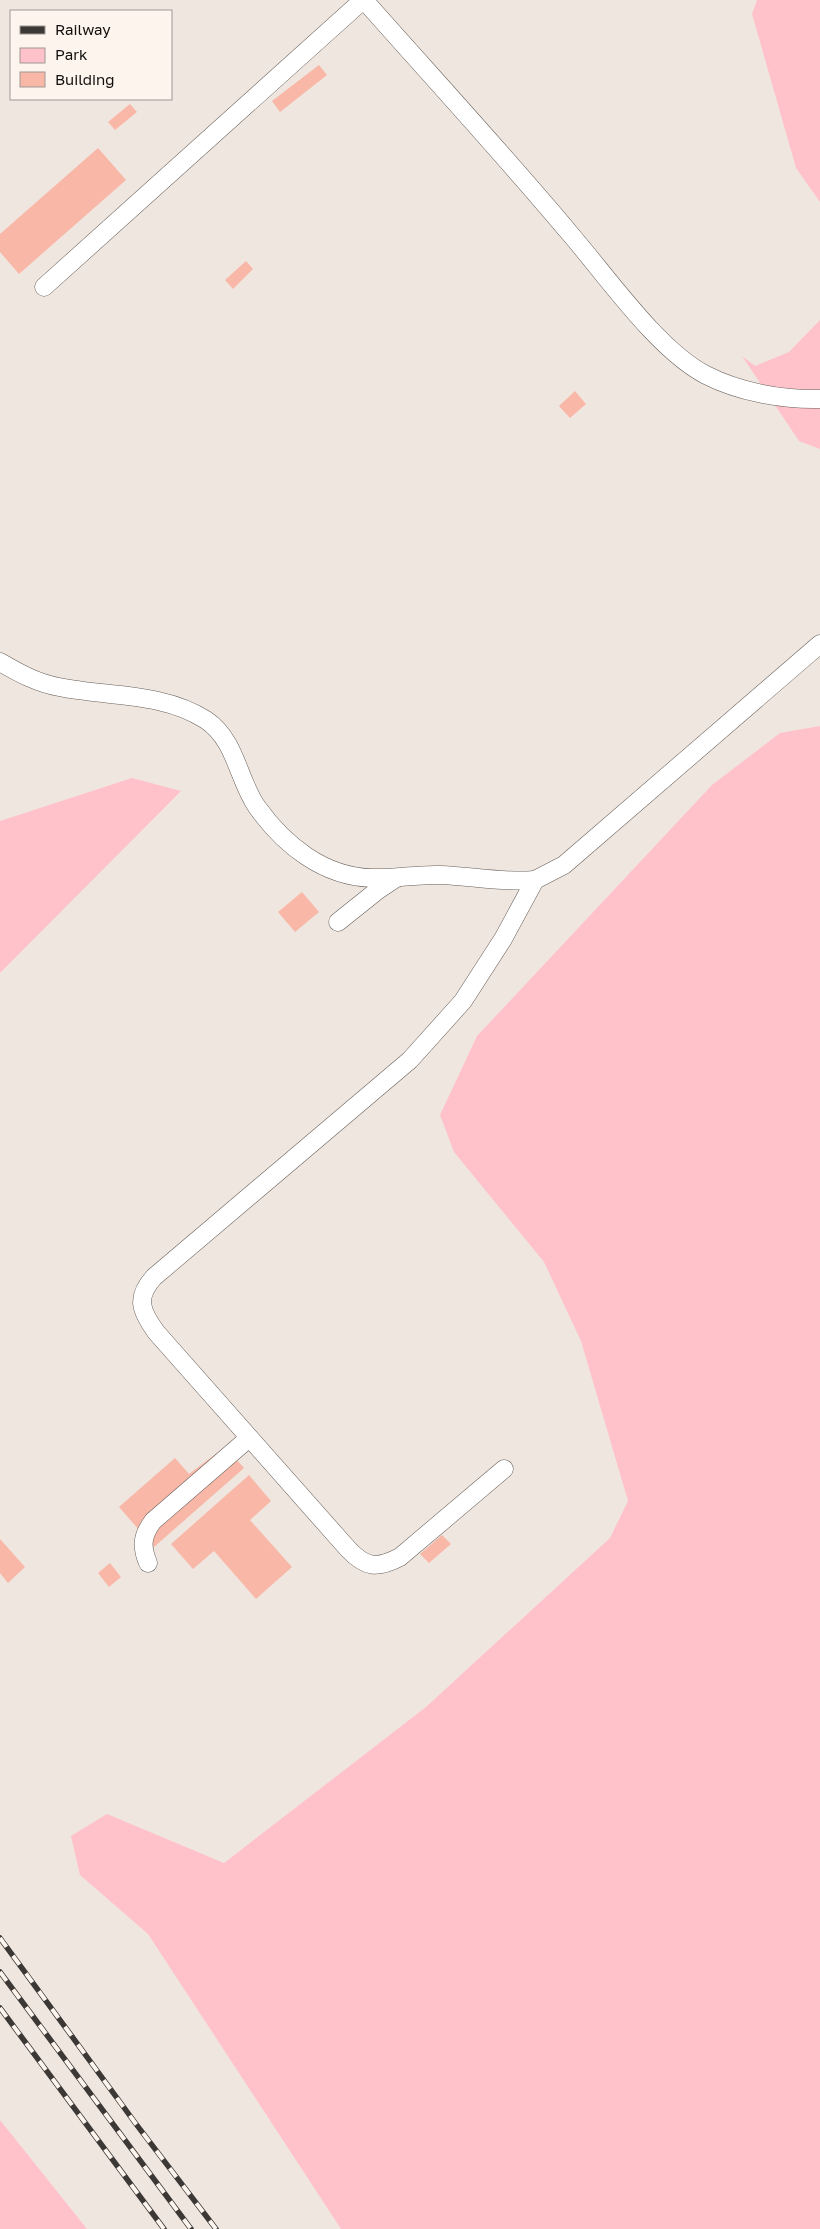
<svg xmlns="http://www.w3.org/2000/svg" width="820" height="2229" font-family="'Golos Text',sans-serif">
<rect width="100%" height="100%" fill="#f0e6e0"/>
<g fill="#ffc2ca">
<polygon points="757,0 820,0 820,202 796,168 752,14"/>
<polygon points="820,320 820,449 799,441 742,356 755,366 789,352"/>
<polygon points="820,726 820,2229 341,2229 148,1934 80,1875 71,1836 107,1814 224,1863 426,1707 610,1538 628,1501 581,1341 544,1262 454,1152 440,1115 477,1036 712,785 780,733"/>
<polygon points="132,778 181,791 0,973 0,821"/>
<polygon points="0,2120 87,2229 0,2229"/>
</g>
<g fill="#f9b7a7">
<polygon points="319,65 327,75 280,112 272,101"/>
<polygon points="130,104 137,112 115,130 108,122"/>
<polygon points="98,148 126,180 19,274 0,252 0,234"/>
<polygon points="246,261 253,269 233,289 225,280"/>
<polygon points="575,391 586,404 570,418 559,406"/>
<polygon points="302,892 319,912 295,932 278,912"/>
<polygon points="225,1447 244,1468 154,1547 119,1507 175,1458 189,1474"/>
<polygon points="249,1475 271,1501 250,1520 292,1567 256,1599 214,1551 193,1569 171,1544"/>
<polygon points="442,1535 451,1544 429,1563 420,1554"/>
<polygon points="0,1539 25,1567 8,1583 0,1573"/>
<polygon points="110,1563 121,1577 109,1587 98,1573"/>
</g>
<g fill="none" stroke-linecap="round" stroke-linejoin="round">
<g stroke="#675f59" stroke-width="19">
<g id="service">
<path d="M364,0C434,79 505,156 572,236C608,278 658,350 706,375C739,392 783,400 820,399"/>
<polyline points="44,287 363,0"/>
<path d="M0,662C19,673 37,683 59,687C107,697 163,692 206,720C236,740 238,780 257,807C284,845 324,877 372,878C395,879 417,874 440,875C472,876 502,883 535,880"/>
<polyline points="338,922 378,890 396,878"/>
<path d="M504,1469L400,1557C377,1569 366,1568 348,1549L156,1332C141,1311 135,1298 154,1277L410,1060L463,1001L503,939L535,880L564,865L820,644"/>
<path d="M148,1563C141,1546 142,1536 153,1521L249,1438"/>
</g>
</g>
<use href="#service" stroke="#fff" stroke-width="18"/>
<g stroke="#3c3835" stroke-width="5.5">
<g id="rail">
<polyline points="0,1938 136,2124 216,2229"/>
<polyline points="0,1972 191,2229"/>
<polyline points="0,2008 164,2229"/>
</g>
</g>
<use href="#rail" stroke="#fdf4ed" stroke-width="4" stroke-dasharray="11" stroke-linecap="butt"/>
</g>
<rect x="10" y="10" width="162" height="90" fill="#fdf4ed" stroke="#9f9893"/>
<rect x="20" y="26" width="25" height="8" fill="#3c3835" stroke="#9f9893"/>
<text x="55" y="35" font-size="15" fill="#120f0d">Railway</text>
<rect x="20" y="48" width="25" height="15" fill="#ffc2ca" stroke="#9f9893"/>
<text x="55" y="60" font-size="15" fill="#120f0d">Park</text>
<rect x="20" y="72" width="25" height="15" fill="#f9b7a7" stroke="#9f9893"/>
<text x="55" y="85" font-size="15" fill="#120f0d">Building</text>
</svg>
